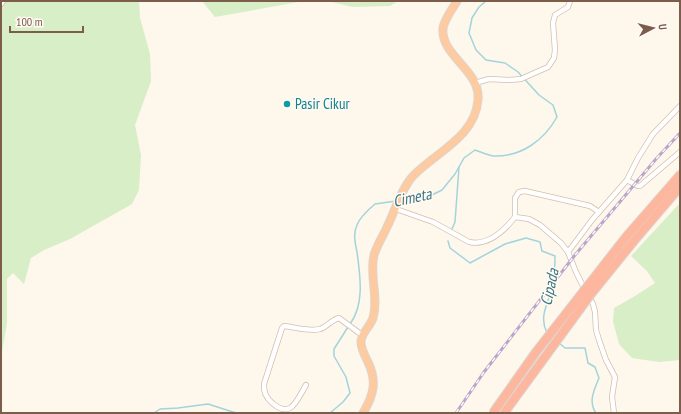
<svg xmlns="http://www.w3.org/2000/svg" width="681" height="414" font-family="'PT Sans Narrow',sans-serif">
<rect width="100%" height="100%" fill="#fef7eb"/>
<g fill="#d7eec7">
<polygon points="1,1 139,1 140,18 150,54 151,81 135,125 141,155 139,190 132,204 70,239 44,250 31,258 24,284 13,273 7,279 7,323 1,358"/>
<polygon points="202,1 304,1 215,17"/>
<polygon points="327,1 398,1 390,6 353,7"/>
<polygon points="680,203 680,360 659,362 632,358 619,344 613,321 614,308 635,296 655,283 647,271 631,256"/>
</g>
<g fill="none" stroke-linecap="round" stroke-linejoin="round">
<g stroke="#a2d4dd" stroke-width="1.5">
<path d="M402,200L428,197L442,190L455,174L464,158L475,150C481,152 488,155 493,156C522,157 544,140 557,117L553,105L539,95L518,72L505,63L486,60L476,50L469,33L472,18L479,7L486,1"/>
<polyline points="452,229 455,222 459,167"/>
<path d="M448,241L450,248L470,263L505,244L526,238L540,242L542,251L555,256C555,268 554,279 551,291C547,306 539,317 547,333"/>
<path d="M350,324C365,304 360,275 357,252C355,243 353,233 357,225C360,217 369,209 375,204L396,201"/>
<path d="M559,343L565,348H585L588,363L595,367L599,378C594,390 588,402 596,413"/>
<polyline points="154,413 160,409 178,408 208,404 236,413"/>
<polyline points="330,413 343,402 350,393 346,377 334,356 334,349 348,327"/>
</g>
<g stroke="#d3beae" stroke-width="6">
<g id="minor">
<polyline points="1,4 3,1"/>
<polyline points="475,83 489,79 509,80 521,79 548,67 554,58 555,50 553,23 555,15 568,7 570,1"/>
<polyline points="627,180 638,186 640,186 680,152"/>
<path d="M396,209L433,222L469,242C488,246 504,231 515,217L529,219L540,225L561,243L568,252L576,272L585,290"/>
<polyline points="515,217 515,198 519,192 525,191 590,206 599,212"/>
<polyline points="568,252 592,220 627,180 638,158 653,134 680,106"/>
<polyline points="589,297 593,304 595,312 596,330 599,340 606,360 615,377 612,397 614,413"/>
<path d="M306,385C302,391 297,404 290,408C281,413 268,401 265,393C264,390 264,387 264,384L282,328L284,326C294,327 311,332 320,329C327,327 331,320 339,318L362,335"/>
</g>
</g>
<g stroke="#ddd5d0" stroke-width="9">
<path id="trunk" d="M363,413C374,395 377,381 368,362C365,356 361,349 361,342C361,333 370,327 373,318C379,297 369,276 374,255C377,245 383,236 387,227C395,211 401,189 413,176C436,152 475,137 478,100C481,70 440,56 443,28C445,18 452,10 457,1"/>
</g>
<g stroke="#ddd5d0" stroke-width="10">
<g id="motorway">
<polyline points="626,237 680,175"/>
<polyline points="633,242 680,187"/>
</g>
</g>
<use href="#minor" stroke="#fff" stroke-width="4.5"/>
<use href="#trunk" stroke="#fecaa0" stroke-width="7"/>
<use href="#motorway" stroke="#fcb79e" stroke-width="8"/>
<g stroke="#baa6cb" stroke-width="3">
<polyline id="rail" points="456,413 484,372 575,255 656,159 680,133"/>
</g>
<use href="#rail" stroke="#fffaf3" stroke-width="1.5" stroke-dasharray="4.5" stroke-linecap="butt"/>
<g stroke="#ddd5d0" stroke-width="10" stroke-linecap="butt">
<g id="motorway-bridge">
<polyline points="493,413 536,352 626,237"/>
<polyline points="504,413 591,294 633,242"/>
</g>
</g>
<use href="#motorway-bridge" stroke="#fcb79e" stroke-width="8"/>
</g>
<circle fill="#0f9aa8" stroke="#fffaf3" stroke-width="1.5" cx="287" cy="104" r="4"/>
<g text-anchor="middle" stroke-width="3" stroke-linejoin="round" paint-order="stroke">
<g font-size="15" fill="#0d838f" stroke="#fffaf3" text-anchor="start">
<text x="295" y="109">Pasir Cikur</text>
</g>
<g font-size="16" font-style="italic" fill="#3c7682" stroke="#fffaf3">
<text transform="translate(412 197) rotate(-12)" y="6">Cimeta</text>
<text transform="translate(549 287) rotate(-78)" y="6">Cipada</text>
</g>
</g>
<rect width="681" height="414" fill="none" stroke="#7c5c4a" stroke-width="4"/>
<g transform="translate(653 28) rotate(83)" stroke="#fffaf3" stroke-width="3" paint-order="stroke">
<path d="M0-3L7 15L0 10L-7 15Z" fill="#7c5c4a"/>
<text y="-6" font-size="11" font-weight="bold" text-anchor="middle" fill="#7c5c4a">U</text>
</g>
<path d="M10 26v6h73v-6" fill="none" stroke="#7c5c4a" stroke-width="2"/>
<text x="16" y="26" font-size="12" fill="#7c5c4a" stroke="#fffaf3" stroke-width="3" paint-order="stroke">100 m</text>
</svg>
